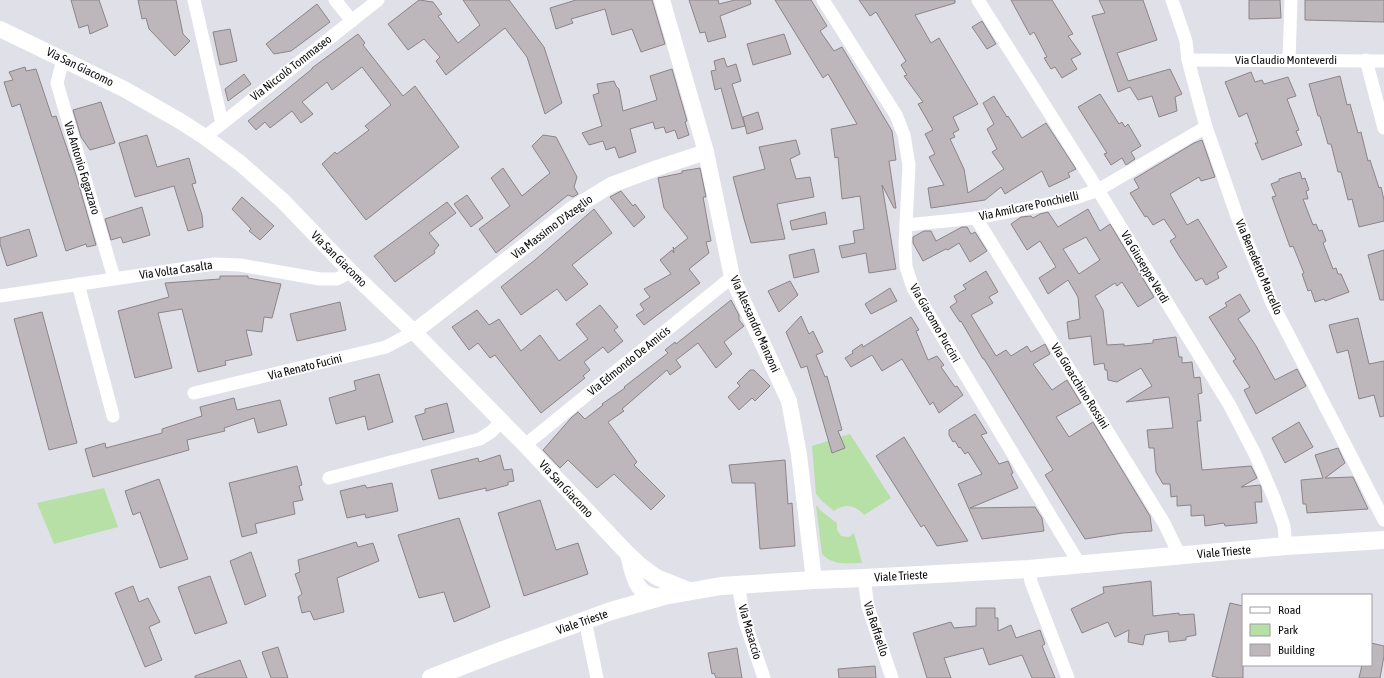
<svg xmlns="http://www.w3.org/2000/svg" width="1384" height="678" font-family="'Asap Condensed',sans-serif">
<rect width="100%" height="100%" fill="#e0e1e8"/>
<g fill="#b6e0a5">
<path d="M850,434L891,498L864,515C856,505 844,503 834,511L822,501L816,494L812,446Z"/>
<polygon points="104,488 118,527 54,544 37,503"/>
<path d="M816,505L821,511L837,523V530L841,536L849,537L854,533L862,563C848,563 833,566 822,554Z"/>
</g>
<g fill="#bdb7bb" stroke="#8b8488" fill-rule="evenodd">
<polygon points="71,0 99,0 108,26 90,34 88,25 79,28"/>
<polygon points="138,0 176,0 183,34 190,41 175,56 149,29 146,18 142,19"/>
<polygon points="419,0 433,2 442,14 438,16 458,43 480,25 463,0 509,0 544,47 562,103 545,114 527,57 505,28 446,75 436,61 440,57 424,39 408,50 388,24"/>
<polygon points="576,0 652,0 665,44 641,52 632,29 612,35 605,9 571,19 573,23 556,29 550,8"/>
<polygon points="689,0 718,0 719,4 735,0 750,0 751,4 720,16 726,37 708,42 705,32 700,33"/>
<polygon points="775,0 811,0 827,26 820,31 834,51 842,47 892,131 896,160 889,161 896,208 894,208 882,185 896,269 869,273 866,253 842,258 839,246 855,243 853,231 864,229 860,196 842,199 838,157 835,158 831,129 857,124 828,74 823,78"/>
<polygon points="859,0 955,0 955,3 915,15 931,43 939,38 978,104 953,117 959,130 953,133 955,137 950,139 964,169 968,193 1004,169 992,152 997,149 987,129 994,124 983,103 994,96 1007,117 1008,116 1022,138 1046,123 1076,169 1068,173 1070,177 1049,187 1042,171 1005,194 1001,187 985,200 931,208 928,188 944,185 929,157 935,154 925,134 933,130 918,104 923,102 904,76 907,75 901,65 906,61 876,12 870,16"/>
<polygon points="1011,0 1052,0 1073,34 1068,36 1081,54 1071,59 1077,69 1062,78 1055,67 1051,69 1044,58 1047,57 1034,32 1030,35"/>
<polygon points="1099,0 1143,0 1157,40 1117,53 1128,81 1170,69 1182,94 1175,97 1177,111 1159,117 1152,96 1138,100 1130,87 1118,92 1092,16 1105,13"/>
<polygon points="1249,0 1280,0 1281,18 1249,19"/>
<polygon points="1305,0 1384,0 1384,22 1305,20"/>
<polygon points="317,4 330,22 291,51 274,54 266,44"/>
<polygon points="982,21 996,44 987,49 972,27"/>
<polygon points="230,29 237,61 220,65 213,32"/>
<polygon points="358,34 365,43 363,45 403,96 415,86 459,147 366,220 322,164 335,152 337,154 369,130 365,126 391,105 362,67 332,90 327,82 302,102 313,114 301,123 292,111 270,128 265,122 256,130 248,121 312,69 312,68"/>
<polygon points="784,34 791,54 753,65 747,44"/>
<polygon points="724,58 727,67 736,64 741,81 732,84 745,126 732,129 721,88 715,90 711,71 716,70 714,61"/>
<polygon points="25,67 26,71 36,69 52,117 56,116 76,175 96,245 87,247 86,244 66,251 20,104 12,107 4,82 13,80 9,72"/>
<polygon points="672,69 687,121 685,122 689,135 678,139 675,130 666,133 664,127 655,129 653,122 630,129 636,152 619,158 615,147 606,150 603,141 589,145 582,133 602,126 593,95 599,93 597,84 614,81 616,86 619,89 623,111 657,100 650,76"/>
<polygon points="1251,72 1255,82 1262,80 1264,84 1288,77 1296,96 1287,99 1299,130 1296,131 1302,145 1262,160 1255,143 1258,143 1247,113 1239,117 1225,82"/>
<polygon points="244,74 251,84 228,101 225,89"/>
<polygon points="1340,76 1347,105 1350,104 1358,133 1361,132 1368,161 1370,160 1379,188 1381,187 1384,200 1384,221 1359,227 1352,199 1348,200 1341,172 1338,172 1331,144 1328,144 1320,116 1318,116 1309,84"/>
<polygon points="1100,94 1119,124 1122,122 1125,127 1128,124 1141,146 1131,152 1135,159 1126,165 1122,158 1111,165 1104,154 1107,153 1078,107"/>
<polygon points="101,102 115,143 90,150 81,137 73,110"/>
<polygon points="758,112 763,129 747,134 743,117"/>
<polygon points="147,135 157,167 189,158 196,183 192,184 202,215 203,227 188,231 174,186 135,197 119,143"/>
<polygon points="543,135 556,137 577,177 574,187 578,194 573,197 568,195 496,253 479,229 510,206 491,178 503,168 522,196 550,173 532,146"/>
<polygon points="796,140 800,154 790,159 796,179 810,177 814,197 777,204 785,239 751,243 744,219 733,177 765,169 759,147"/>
<polygon points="1202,140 1215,177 1201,181 1199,177 1170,194 1187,225 1198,219 1227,267 1217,273 1219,278 1206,285 1202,278 1196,281 1179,256 1170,241 1176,237 1164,219 1153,225 1147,216 1145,217 1130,193 1139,188 1134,179 1194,143"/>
<polygon points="700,168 706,197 703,197 711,241 706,242 709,253 689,269 700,283 644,325 636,315 644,310 640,304 650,297 644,289 671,274 660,260 672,250 674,253 673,247 674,249 688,238 664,208 658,178 682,173 682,171"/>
<polygon points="1300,172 1302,179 1305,178 1309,190 1306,191 1308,199 1303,199 1313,225 1316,224 1319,231 1322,230 1326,241 1323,243 1333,269 1336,268 1338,274 1341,274 1349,292 1325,301 1324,299 1315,302 1311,290 1308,291 1302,274 1304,273 1293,246 1290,247 1272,197 1276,196 1271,184 1279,181 1279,179"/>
<polygon points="621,191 633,206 635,204 645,217 634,227 610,197"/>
<polygon points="467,195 483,218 471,227 454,204"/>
<polygon points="242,197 274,226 260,240 249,231 251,229 232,209"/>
<polygon points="447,202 456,213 429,233 439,245 434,251 435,253 395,282 374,256"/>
<polygon points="142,207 150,235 123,243 121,237 111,240 105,219"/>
<polygon points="594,209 612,233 572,265 588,284 566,301 557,289 521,315 501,287 535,260"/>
<path d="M1088,209L1100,231L1110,224L1154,297L1138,307L1122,282L1117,286L1115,283L1095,296L1103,310L1107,345L1124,344V346L1153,343V340L1176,337L1179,357H1182V363L1192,362L1194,378L1200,377L1202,393L1198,394L1201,421H1197L1202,470L1251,466L1257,478L1241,487L1260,485L1261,487L1262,502H1255L1257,523L1225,526L1224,523L1205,526L1204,515L1191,516V505L1177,506V496L1171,497L1170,484H1163L1156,472L1154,448H1149L1147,430L1173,428L1169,397L1126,402L1152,386L1141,368L1117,382L1108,380L1107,370H1105L1104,363L1094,365L1091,336L1069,339L1067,322L1080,319L1078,297L1068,280L1048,294L1039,278L1056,267L1040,241L1027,250L1011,224L1021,217L1031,216L1033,218L1040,214L1048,212L1058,227ZM1086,237L1100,260L1079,274L1063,249Z"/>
<polygon points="825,212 827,224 792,230 790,221"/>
<polygon points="962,227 967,227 971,234 975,232 987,251 970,262 959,243 948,250 946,249 923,261 913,243 913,237 924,231 931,231 936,241"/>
<polygon points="29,229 37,256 7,266 0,244 0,238"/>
<polygon points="814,249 819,272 794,278 789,255"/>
<polygon points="1384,250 1384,300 1380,300 1368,255"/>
<polygon points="986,271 998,292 989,297 993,303 971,315 996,356 1006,350 1011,356 1027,346 1031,352 1045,344 1050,354 1033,364 1052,390 1067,380 1081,403 1056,417 1069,437 1093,422 1150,516 1152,531 1123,533 1085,539 1045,475 1053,470 984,359 983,359 961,321 960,322 950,307 957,302 954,296 966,289 963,285"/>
<polygon points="220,276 248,276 248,278 281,284 272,318 264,317 262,332 246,330 252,355 225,361 226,365 198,372 182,309 158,313 172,368 135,378 118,311 169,297 165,283 220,279"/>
<polygon points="790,281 798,295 779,312 768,291"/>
<polygon points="890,288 897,301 871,314 865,304"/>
<polygon points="1240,294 1250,311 1238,319 1256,346 1275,380 1297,369 1306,386 1256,414 1244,390 1250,387 1233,361 1236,359 1209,317 1227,306 1225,303"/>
<polygon points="731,300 739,315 739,320 744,326 724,342 732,354 716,368 698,343 676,360 681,367 670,375 667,370 622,409 624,411 608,422 637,462 634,465 665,496 651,510 614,474 597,488 568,460 560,468 543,450 572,417 578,412 585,419 603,405 602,404 625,388 624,387 668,353 665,350 675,342 676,344"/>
<polygon points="340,302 346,330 297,341 290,314"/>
<polygon points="600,305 618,327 614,330 623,341 608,353 603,347 584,362 590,370 583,376 585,378 541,413 495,355 490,358 478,343 469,350 452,327 477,310 489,325 499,319 521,351 540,335 559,361 588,339 576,324"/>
<polygon points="42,312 77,443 49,450 14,319"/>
<polygon points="801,316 809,334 813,331 823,352 816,355 825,377 827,376 842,430 838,431 845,448 832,453 807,366 801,368 786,332"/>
<polygon points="911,317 919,330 916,331 928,360 937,356 944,365 941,367 955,387 957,386 963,395 939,413 933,402 930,405 902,359 882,371 872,355 851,367 845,358 853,353 852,351 862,344 863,347"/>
<polygon points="1358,318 1369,364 1384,361 1384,416 1380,417 1374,395 1359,399 1348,350 1337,353 1329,325"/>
<polygon points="750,370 754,370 770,386 755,401 752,398 739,410 728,397 740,386 737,383"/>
<polygon points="379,374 393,422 368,430 365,416 336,424 329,398 356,390 354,381"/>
<polygon points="234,398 237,410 280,400 287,425 258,433 254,418 224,428 225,431 187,440 189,450 93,477 85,449 105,443 106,448 162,433 162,429 202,416 200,407"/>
<polygon points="447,403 454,432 423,440 415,416 425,413 425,409"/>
<polygon points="975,414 987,433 981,435 999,464 1008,461 1013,473 1011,474 1018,488 970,508 1035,507 1042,518 1044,531 982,539 958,484 982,474 968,452 965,454 960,447 959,448 955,441 953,442 949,435 949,430"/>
<polygon points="1299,422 1313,447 1285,463 1272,438"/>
<polygon points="904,437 968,541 937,546 924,525 921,527 876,456"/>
<polygon points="1338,448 1345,463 1325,478 1353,477 1368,509 1307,513 1306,504 1303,504 1301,480 1323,478 1315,455"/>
<polygon points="500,455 504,470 512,469 514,481 508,482 508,485 486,491 486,488 439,499 431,470 478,458 479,462"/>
<polygon points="785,460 788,504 792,503 795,546 760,549 755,483 732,483 729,465"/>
<polygon points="297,466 302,485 299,486 303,500 293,502 295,514 255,524 257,533 242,537 229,483"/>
<polygon points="159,479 188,559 160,568 140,512 133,515 125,491"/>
<polygon points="392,483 398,511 366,518 365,514 347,518 340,491 365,485 367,488"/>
<polygon points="540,500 556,550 578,543 588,574 524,596 498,513"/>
<polygon points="459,518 490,607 454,622 444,592 419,598 398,535"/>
<polygon points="356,542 358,547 373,543 379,561 337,578 344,612 314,620 310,611 302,613 298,597 302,594 295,574 300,572 298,560"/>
<polygon points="251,552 266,596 245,605 230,561"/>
<polygon points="210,576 227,623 195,634 178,587"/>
<polygon points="1151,581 1153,616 1179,613 1179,615 1194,614 1196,635 1186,637 1186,640 1169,642 1168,631 1145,635 1143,645 1128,642 1129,630 1115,637 1108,622 1082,633 1071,609 1104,593 1103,587"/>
<polygon points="133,586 139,602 148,598 160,622 149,627 162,660 145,667 115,593"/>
<polygon points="1230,603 1243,606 1243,678 1219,678 1212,676"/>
<polygon points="976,608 995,608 995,618 998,618 998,631 1011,625 1016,638 1040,630 1045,644 1042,646 1055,678 1032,678 1022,655 989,665 983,648 944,658 951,678 927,678 913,633 951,622 954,628 976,626"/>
<polygon points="1371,643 1384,646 1384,656 1380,678 1359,678 1362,665 1371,665"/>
<polygon points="278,647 288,678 271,678 262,652"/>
<polygon points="737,648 742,678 716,678 714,673 712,674 708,653"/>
<polygon points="240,660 247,678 195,678 195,676"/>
<polygon points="875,666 876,678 839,678 838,669"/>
</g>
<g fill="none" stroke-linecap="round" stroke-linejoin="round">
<g stroke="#fff" stroke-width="13">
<polyline points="194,0 222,123"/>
<polyline points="335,0 352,21"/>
<polyline points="823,0 896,115 904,135 909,165 905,245 906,267 913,288 1080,565"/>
<polyline points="978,0 1098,190 1229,404 1255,454 1274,498 1284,526 1286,546"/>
<polyline points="1172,0 1186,41 1188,60 1206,127 1238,219 1272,303 1384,520"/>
<polyline points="63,59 57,83 114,278"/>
<polyline points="1188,60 1384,61"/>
<polyline points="1366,60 1384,128"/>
<polyline points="1289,61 1291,0"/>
<polyline points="205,137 378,0"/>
<polyline points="976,218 1164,523 1180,556"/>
<polyline points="906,225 976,218 1059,202 1075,198 1098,190 1206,127"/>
<polyline points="78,284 113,416"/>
<polyline points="0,296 214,264 240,265 320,279 337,279 351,272"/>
<polyline points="194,393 386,347 414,332"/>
<polyline points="525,445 732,277"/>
<polyline points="329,478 480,439 491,432 501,422"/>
<polyline points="1029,569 1031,582 1068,678"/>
<polyline points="864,578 868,607 892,678"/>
<polyline points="738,585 745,622 764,678"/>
<polyline points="585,620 597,678"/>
</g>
<g stroke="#fff" stroke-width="16">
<polyline points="662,0 706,152 732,277 789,401 799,455 814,580"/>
<polyline points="0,29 124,89 180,121 205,137 240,163 283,201 351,272 414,332 525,445 628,554 640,565 656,577 691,591"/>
<polyline points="414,332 572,209 611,185 657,168 706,152"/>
<path d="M628,554C633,575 636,600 664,596"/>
</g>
<polyline stroke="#fff" stroke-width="18" points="431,678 498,652 611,611 664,596 721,586 814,580 864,578 1029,569 1286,546 1384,540"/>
</g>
<g text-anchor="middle" stroke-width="3" stroke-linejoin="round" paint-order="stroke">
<g font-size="12" fill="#0c0c0f" stroke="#fff">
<text x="1286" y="64">Via Claudio Monteverdi</text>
<text transform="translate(80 67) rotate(26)" y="4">Via San Giacomo</text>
<text transform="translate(291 68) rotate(-38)" y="4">Via Niccolò Tommaseo</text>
<text transform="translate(82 168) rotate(73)" y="4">Via Antonio Fogazzaro</text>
<text transform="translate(1029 206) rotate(-12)" y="4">Via Amilcare Ponchielli</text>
<text transform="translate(552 227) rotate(-37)" y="4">Via Massimo D'Azeglio</text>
<text transform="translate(339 259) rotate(45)" y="4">Via San Giacomo</text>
<text transform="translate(1145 267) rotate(59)" y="4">Via Giuseppe Verdi</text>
<text transform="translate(1259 267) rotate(67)" y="4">Via Benedetto Marcello</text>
<text transform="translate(176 270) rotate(-8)" y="4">Via Volta Casalta</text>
<text transform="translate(935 323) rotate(60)" y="4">Via Giacomo Puccini</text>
<text transform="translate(755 324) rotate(66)" y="4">Via Alessandro Manzoni</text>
<text transform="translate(629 361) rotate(-39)" y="4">Via Edmondo De Amicis</text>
<text transform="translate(305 367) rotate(-14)" y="4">Via Renato Fucini</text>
<text transform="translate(1080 386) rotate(58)" y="4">Via Gioacchino Rossini</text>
<text transform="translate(566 489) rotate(47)" y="4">Via San Giacomo</text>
<text transform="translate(1224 552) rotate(-5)" y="4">Viale Trieste</text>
<text transform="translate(901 576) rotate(-3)" y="4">Viale Trieste</text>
<text transform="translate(582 622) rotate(-19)" y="4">Viale Trieste</text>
<text transform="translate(876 629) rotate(72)" y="4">Via Raffaello</text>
<text transform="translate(750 632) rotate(74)" y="4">Via Masaccio</text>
</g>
</g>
<rect x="1242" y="594" width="130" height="72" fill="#ffffff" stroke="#9e9e9f"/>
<rect x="1250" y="607" width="20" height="6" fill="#ffffff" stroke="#9e9e9f"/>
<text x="1278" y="614" font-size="12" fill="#0c0c0f">Road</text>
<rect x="1250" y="624" width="20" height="12" fill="#b6e0a5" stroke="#9e9e9f"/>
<text x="1278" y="634" font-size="12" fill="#0c0c0f">Park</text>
<rect x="1250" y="644" width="20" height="12" fill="#bdb7bb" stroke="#9e9e9f"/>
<text x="1278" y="654" font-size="12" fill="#0c0c0f">Building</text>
</svg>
